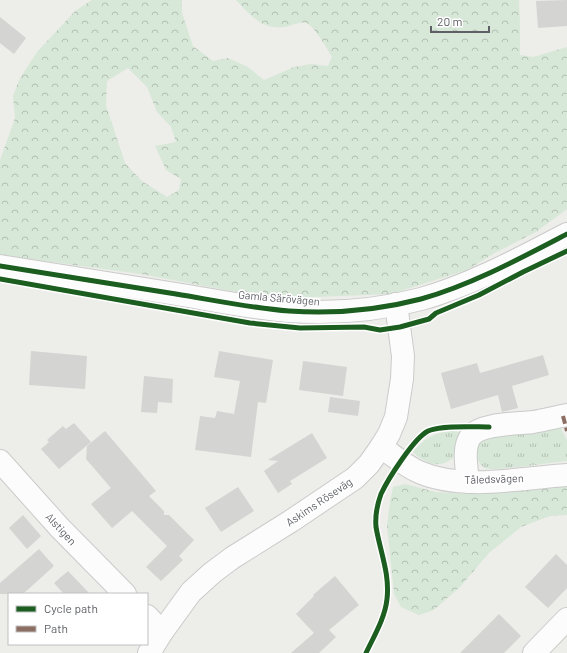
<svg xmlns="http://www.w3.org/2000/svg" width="567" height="653" font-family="Barlow,sans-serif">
<defs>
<pattern id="grass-tufts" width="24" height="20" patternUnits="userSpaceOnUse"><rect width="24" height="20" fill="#d8e8d8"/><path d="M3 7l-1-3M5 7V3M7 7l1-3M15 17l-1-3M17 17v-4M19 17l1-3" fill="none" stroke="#b2bfb3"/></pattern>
<pattern id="forest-crowns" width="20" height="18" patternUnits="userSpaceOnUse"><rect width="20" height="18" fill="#d8e8d8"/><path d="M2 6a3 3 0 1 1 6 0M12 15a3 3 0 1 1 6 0" fill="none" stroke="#b2bfb3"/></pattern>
</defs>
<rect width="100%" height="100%" fill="#edede9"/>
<g fill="url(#grass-tufts)">
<path d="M560,427L567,440V461C553,462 494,472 485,468C478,464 476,457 475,449L481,438Z"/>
<path d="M452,431L459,432L461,435C459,441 459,451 455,456C455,457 450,460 450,460C437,469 423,462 413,452C423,439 435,432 452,431Z"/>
</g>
<g fill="url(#forest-crowns)" fill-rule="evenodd">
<path d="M92,0H182V13L193,46L213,61L228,58L248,67L264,80L294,67L311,64L328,66L332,57C327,49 314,25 306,23C300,21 291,26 285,27C262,30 250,15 236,0H519L520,22V55L533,57L567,47V209L536,232L493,254L467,270L391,294L316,297H291L236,292L141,274L0,255V160L15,118L13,96L20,78L37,52L75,11ZM128,68L147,87L157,112L171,127L176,142L155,146L166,170L181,179L179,190L167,197L142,181L125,163L106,105L107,81Z"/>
<polygon points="567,483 567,515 550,516 521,527 489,553 460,587 434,610 419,615 401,607 394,594 387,525 390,502 393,487 405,484 436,492 467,494"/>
</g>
<g fill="#d4d4d2">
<polygon points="567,0 567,26 538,28 536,1"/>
<polygon points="0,17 26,38 14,54 0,43"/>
<polygon points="31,351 87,356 85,389 29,385"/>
<polygon points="219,351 273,360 266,403 258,402 251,457 195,450 200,416 215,418 217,411 234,414 240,381 214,377"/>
<polygon points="543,355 549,375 512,386 518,408 502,412 498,395 451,409 441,373 477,363 480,373"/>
<polygon points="303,361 347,367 343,396 299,390"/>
<polygon points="144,376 173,379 172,403 158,402 157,413 141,412"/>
<polygon points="330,397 360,401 358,416 328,412"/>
<polygon points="74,423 91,442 59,469 41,449 49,442 47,440 63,426 66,429"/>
<polygon points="105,431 156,491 149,496 164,511 164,515 169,515 194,540 179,556 183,560 161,581 146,567 167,546 132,511 112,528 91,504 111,488 86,459 87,446"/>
<polygon points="312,433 327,458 290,481 292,484 278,493 264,471 278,461 268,460"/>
<polygon points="238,487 254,511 221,532 205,508"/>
<polygon points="23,515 41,536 27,549 9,528"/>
<polygon points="39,549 54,566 23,594 0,594 0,583"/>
<polygon points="556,554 567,565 567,588 548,608 525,587"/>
<polygon points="68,571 90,594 64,594 54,583"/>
<polygon points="335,576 359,605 329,630 336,637 319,653 291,653 314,633 296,614 314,596 313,595"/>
<polygon points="499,614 521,636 504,653 460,653"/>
</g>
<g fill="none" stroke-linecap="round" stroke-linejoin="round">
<g stroke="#cacbca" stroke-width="24">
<g id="minor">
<path d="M0,266C59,275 117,285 176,294C213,300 251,308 289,311C333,314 379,310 421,299C471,285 521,258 567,234"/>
<path d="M381,447C393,455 405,466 419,472C463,491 521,478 567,475"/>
<polyline points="0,461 59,527 125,594"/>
<path d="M468,482C467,468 462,448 471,436C481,423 518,424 533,422C545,420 556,417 567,415"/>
<polyline points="147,616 162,632"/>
<polyline points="149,653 162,632 191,592 212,573 232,558 291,521 355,478 369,464 381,447 389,434 396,417 402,379 403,356 396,304"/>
<polyline points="534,653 567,619"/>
</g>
</g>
<use href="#minor" stroke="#fcfcfc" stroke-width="22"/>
<polyline stroke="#8d6e63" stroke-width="4" stroke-dasharray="8 4" stroke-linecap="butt" points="563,416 567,431"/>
<g stroke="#fff" stroke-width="8">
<g id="cycleway">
<path d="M0,266C59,275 117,285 176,294C213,300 251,308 289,311C333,314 379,310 421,299C471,285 521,258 567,234"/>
<polyline points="0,279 250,323 300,328 364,327 380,330 400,327 429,319 436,313 479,295 523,272 567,251"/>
<path d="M366,653C374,636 385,618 387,599C390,574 380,551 376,527C375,516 377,505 381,494C388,479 414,438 428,431C442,425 473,427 489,427"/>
</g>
</g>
<use href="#cycleway" stroke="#1b5e20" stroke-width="5"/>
</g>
<g text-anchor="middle" stroke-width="3.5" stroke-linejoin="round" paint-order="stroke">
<g font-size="11" fill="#5e6066" stroke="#fff">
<text transform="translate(279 298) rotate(5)" y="4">Gamla Särövägen</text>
<text transform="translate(494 479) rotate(-2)" y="4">Tåledsvägen</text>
<text transform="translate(319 502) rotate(-34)" y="4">Askims Röseväg</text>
<text transform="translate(61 529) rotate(47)" y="4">Alstigen</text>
</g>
</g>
<rect x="8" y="593" width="140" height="52" fill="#ffffff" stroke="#bfbfc2"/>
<rect x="16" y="606" width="20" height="6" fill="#1b5e20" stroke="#bfbfc2"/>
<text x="44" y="613" font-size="12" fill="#5e6066">Cycle path</text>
<rect x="16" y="626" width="20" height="6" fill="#8d6e63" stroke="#bfbfc2"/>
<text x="44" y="633" font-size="12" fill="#5e6066">Path</text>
<path d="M431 26v6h58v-6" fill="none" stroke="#5e6066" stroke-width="2"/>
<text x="437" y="26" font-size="12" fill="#5e6066" stroke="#ffffff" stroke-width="3" paint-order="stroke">20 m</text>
</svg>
